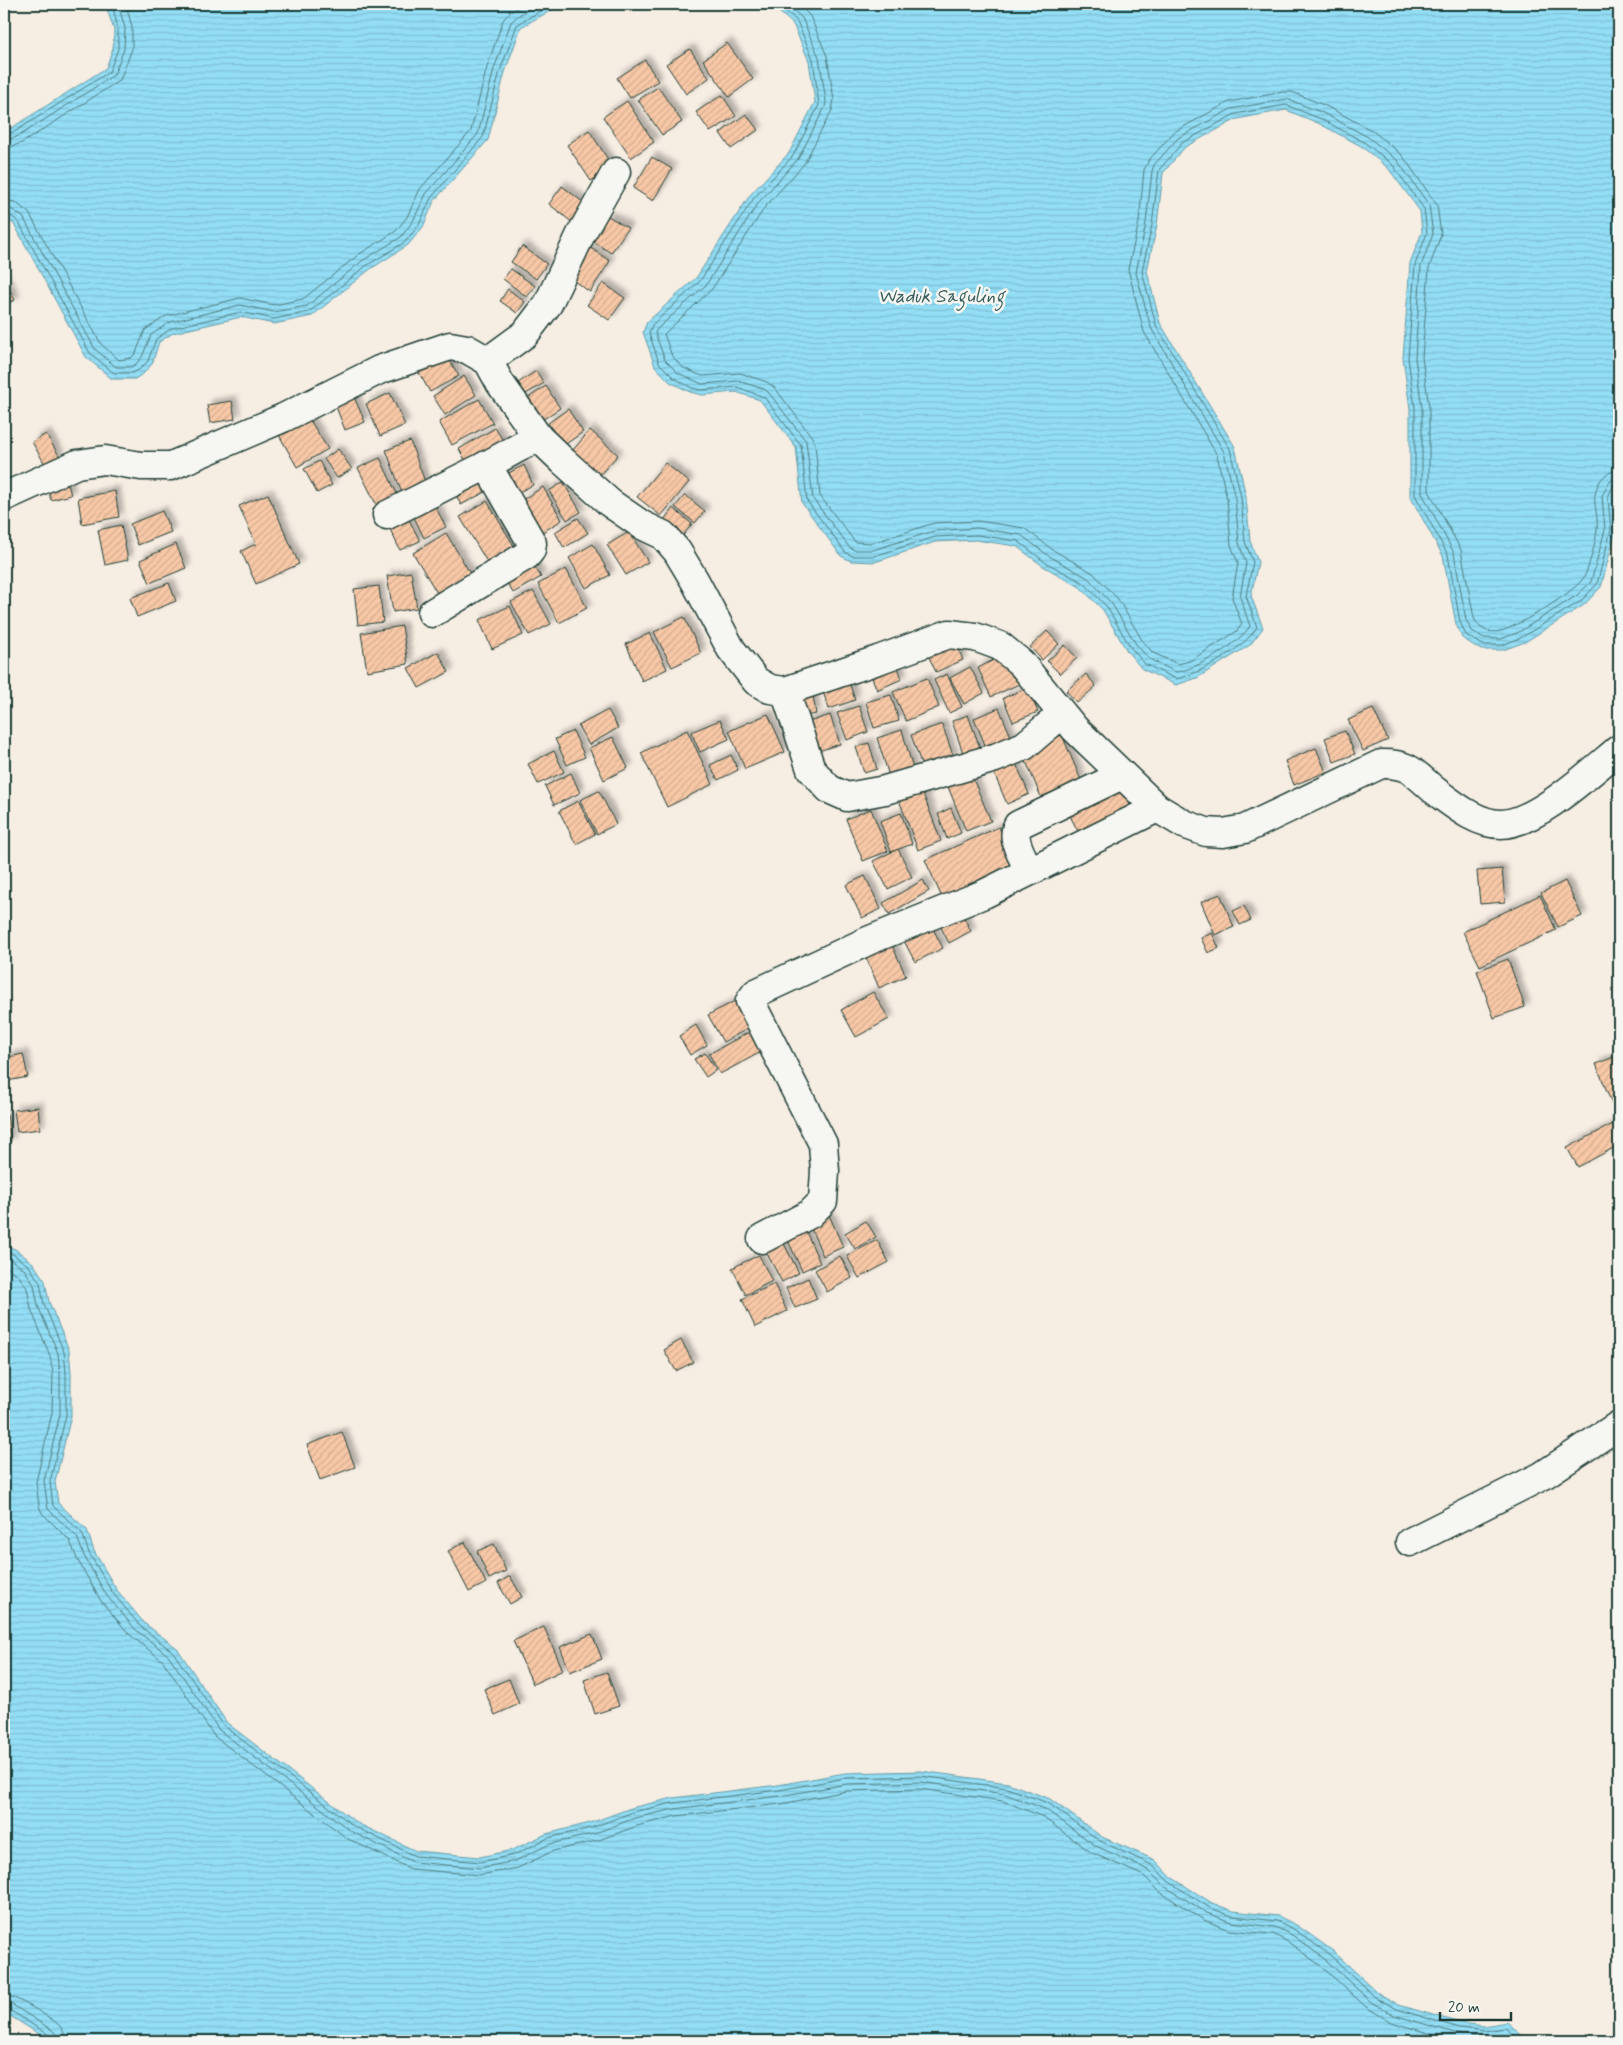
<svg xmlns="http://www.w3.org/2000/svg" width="1623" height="2045" font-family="Mynerve,sans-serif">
<defs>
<pattern id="water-rules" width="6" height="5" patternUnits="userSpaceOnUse" patternTransform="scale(1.25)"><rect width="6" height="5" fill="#93ddf5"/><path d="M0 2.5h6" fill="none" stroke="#7ebfd3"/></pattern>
<pattern id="building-hatch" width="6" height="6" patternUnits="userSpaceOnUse" patternTransform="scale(1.25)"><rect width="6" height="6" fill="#f8c8a7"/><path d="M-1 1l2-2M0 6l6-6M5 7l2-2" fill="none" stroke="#d4ad90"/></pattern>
<filter id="shadow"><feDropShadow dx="4.5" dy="-4.5" stdDeviation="2.5" flood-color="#0004"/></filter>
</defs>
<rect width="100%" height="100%" fill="#f6ede3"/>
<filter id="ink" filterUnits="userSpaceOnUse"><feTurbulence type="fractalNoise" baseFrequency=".02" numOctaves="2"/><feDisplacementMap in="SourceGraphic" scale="10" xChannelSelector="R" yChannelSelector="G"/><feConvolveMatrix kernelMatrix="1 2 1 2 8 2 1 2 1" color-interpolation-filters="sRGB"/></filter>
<g filter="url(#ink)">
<g fill="url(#water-rules)" stroke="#659da8">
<polygon points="107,4 563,4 521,27 505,72 488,140 434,201 423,227 408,245 369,270 312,316 274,324 241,317 173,333 159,342 152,364 144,373 135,379 112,379 86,357 14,224 4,218 4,130 13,127 106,68 113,48 114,30 107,9"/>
<polygon points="770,4 1619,4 1619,485 1613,497 1616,530 1601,587 1584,605 1525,642 1503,650 1481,650 1462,638 1456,624 1443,556 1410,496 1410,409 1403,358 1410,263 1422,232 1420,211 1388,168 1361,146 1318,123 1286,110 1237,119 1185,147 1163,173 1157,225 1147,271 1160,323 1235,447 1246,497 1250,541 1258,562 1251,596 1263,628 1250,645 1197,678 1176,685 1142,669 1127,651 1103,610 1080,587 1043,566 1016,546 976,540 935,542 875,562 851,561 841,556 802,503 796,447 760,400 736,392 702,395 690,392 670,382 655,366 643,332 647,322 696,278 750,195 789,153 815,102 809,61 793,24"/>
<polygon points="4,1245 15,1249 33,1263 45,1281 49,1302 69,1350 71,1372 71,1416 55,1482 58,1503 87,1530 94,1551 116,1589 144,1623 177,1648 227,1723 357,1823 416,1851 480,1857 512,1850 546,1834 590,1823 631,1808 673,1798 778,1785 845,1773 921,1771 1008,1783 1050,1799 1102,1837 1155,1860 1171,1877 1212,1903 1233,1911 1278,1916 1298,1926 1333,1951 1378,1993 1399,2005 1460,2023 1484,2026 1507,2022 1528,2041 50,2041 4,2012"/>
</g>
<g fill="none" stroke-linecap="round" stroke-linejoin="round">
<g stroke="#4d7d81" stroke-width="1">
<path d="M778,4L797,21L813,59L819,105L793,156L754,198L700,281L652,325L649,333L659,363L674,378L692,388L701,390L737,387L764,397L801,445L807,501L845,552L852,556H874L935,537L977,535L1018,541L1045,562L1084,583L1107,607L1131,648L1145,664L1176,679C1200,674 1245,648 1257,627L1246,596L1253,562L1245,542L1241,497L1230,449L1156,325L1142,271L1152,225L1159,170L1182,143L1235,114L1286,105L1321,119L1364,142L1392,164L1424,209L1427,233L1415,265L1408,358L1415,408V495L1448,555L1460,622L1466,635L1483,645H1503L1522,637L1581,601L1597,584L1611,530L1608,497L1613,486L1619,484"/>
<path d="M787,4L802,18L819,57L826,101L825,107L798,159L759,202L706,285L657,329L655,333L665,360L678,373L702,384L738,381L764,389L769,393L806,441L813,499L849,547L854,550H873L934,531L977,528L1021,535L1049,556L1088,578L1112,604L1136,644L1149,659L1176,672C1196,670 1240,643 1250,626L1240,597L1246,563L1239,543L1235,498L1224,452L1151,328L1136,273L1146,223L1152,171L1154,165L1178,138L1231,109L1287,99L1323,113L1368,137L1397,160L1429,205L1433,234L1421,266L1415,358L1422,408V493L1454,553L1466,620L1472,631L1484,638L1501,639L1519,632L1576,596L1591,582L1605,530L1602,496L1610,481L1619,478"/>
<path d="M798,4L810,16L827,56L834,100L832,110L804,164L765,207L712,289L664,334L672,356L682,367L697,374L703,376L740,373L767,382L775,388L812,437L815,444L820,496L855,542L872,543L934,523L978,521L1024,528L1053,550L1093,573L1118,599L1142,640L1153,653L1178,664L1190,661L1237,631L1242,624L1232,598L1238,563L1231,545L1227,499L1217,455L1144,332L1128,269L1139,222L1144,170L1149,160L1174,132L1229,102L1283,92H1292L1326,106L1373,131L1402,155L1437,205L1441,235L1429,268L1422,357L1429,407V491L1461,550L1474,618C1478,629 1489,634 1501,631C1517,627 1577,591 1584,577C1588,571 1597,537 1597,529C1599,510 1589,500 1600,481C1605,474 1611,471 1619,470"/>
<polyline points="4,135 16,131 109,72 118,49 118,29 112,4"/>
<polyline points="4,141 19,136 114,75 124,49 125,28 118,4"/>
<polyline points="4,149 22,143 120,80 132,49 132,27 126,4"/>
<polyline points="4,200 15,202 29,213 101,344 119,360 131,358 136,353 145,330 166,316 240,298 274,305 303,299 358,255 396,231 407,217 420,189 471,131 487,67 503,20 509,13 523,4"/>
<polyline points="4,207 11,209 23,217 95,349 116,367 131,367 136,364 142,357 151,335 170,322 240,305 274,312 307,306 362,261 401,237 413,221 426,194 478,134 494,69 511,22 519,15 539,4"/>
<polyline points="4,214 8,214 18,221 90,353 114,373 133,373 140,369 148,361 156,339 172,328 241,312 274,319 309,312 366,266 405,242 419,225 431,198 483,137 500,71 517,25 552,4"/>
<polyline points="4,1251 13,1254 29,1266 40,1283 44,1304 64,1352 66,1372 66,1415 50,1482 53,1506 82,1533 89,1553 112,1592 140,1626 173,1652 224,1726 355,1827 415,1856 480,1862 514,1855 548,1838 591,1828 633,1812 673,1803 779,1790 846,1778 921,1776 1007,1788 1048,1803 1100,1841 1152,1865 1168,1881 1210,1908 1232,1916 1277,1921 1295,1930 1330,1955 1375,1997 1397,2009 1459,2028 1484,2031 1505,2028 1520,2041"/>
<polyline points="4,1257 10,1259 25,1270 34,1285 38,1306 58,1353 60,1373 60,1414 44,1481 48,1509 77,1537 84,1556 107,1596 136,1630 169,1656 219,1730 352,1832 413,1862 480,1868 515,1861 550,1844 593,1834 635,1818 674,1809 780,1796 847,1784 921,1782 1005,1794 1045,1809 1096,1846 1148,1870 1164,1886 1207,1913 1231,1922 1275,1927 1292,1935 1326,1960 1371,2002 1394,2015 1458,2034 1484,2038 1503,2035 1511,2041"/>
<polyline points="4,1265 19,1276 27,1288 31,1309 50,1356 53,1373 52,1413 36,1482 39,1506 42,1513 70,1541 77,1559 101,1601 130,1635 163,1661 214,1736 348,1839 411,1869 480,1875 518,1868 553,1851 596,1841 637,1826 676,1816 781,1804 847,1791 920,1789 1003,1801 1041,1816 1092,1853 1144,1876 1160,1892 1204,1920 1229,1930 1273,1934 1288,1942 1321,1966 1366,2007 1391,2022 1455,2041"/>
<path d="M4,1995C14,1995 52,2018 60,2026C64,2031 65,2036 65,2041"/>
<polyline points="4,2002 11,2004 52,2030 56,2034 58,2041"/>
<polyline points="4,2008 8,2009 49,2035 51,2041"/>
</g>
</g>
<g fill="url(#building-hatch)" stroke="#1f3d34" filter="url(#shadow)">
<polygon points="727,43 753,79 729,97 703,60"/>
<polygon points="690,49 709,78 686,94 666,64"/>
<polygon points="645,60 658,81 630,98 617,78"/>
<polygon points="658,87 682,122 662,135 638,100"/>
<polygon points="722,95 736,116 710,132 696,112"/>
<polygon points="627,101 654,142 631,158 603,117"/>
<polygon points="746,114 758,130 731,149 720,133"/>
<polygon points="589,130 613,167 591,181 567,145"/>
<polygon points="652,157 672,169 653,201 633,188"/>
<polygon points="562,186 588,206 574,224 549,204"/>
<polygon points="608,216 628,228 611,253 592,241"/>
<polygon points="522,246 547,264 536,279 511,262"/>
<polygon points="589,247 610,261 590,292 568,277"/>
<polygon points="511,269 535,286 527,297 503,279"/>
<polygon points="4,279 15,300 4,305"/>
<polygon points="603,283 625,298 609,320 587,305"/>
<polygon points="508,289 525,302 517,313 500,301"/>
<polygon points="447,356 459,376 430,392 419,373"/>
<polygon points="536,371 544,383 526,394 518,383"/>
<polygon points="464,376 476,395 445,415 433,396"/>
<polygon points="546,386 560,408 539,422 525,400"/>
<polygon points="390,393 405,425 380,436 366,404"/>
<polygon points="354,397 365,422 345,430 335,404"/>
<polygon points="479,399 493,423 452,445 439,422"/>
<polygon points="232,401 235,419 210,423 207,405"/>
<polygon points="568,409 583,432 563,446 548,423"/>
<polygon points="308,417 328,449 297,467 279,435"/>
<polygon points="495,428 506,445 469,467 459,449"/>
<polygon points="590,430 618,455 595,480 568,456"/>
<polygon points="46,434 60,457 46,466 32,442"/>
<polygon points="410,441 427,487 403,496 386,450"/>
<polygon points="338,449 352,469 337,478 324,459"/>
<polygon points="380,458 398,496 377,506 358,468"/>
<polygon points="319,461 332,485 317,493 304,469"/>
<polygon points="665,463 689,482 661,516 637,497"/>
<polygon points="524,465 533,485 513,495 503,476"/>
<polygon points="477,476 485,492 461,505 453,489"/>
<polygon points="67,480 71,495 51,500 47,486"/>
<polygon points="563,482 581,512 567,520 549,491"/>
<polygon points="543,487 562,520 541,533 522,500"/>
<polygon points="115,491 119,517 82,524 78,498"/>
<polygon points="268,494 299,564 256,584 241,551 256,544 239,506"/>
<polygon points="685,495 705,511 695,523 675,507"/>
<polygon points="487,501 517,551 490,567 460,517"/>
<polygon points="434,504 446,527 424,538 413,515"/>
<polygon points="673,508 692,524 682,537 663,521"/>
<polygon points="162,511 171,532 138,545 130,524"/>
<polygon points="406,514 420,541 400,550 387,523"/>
<polygon points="578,518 588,533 564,548 555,532"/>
<polygon points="121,525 128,560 105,565 98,530"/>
<polygon points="629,532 648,562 626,575 607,545"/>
<polygon points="446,533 473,578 440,598 413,553"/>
<polygon points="176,544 186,568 150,583 140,560"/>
<polygon points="593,544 610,575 586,588 569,558"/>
<polygon points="529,557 541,577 513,593 501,573"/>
<polygon points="566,569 587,608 559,623 538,584"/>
<polygon points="411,572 417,608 393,612 387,576"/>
<polygon points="169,583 176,601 137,617 130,598"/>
<polygon points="379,586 383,622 358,625 354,589"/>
<polygon points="533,591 551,624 529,635 511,602"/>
<polygon points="510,606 523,635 492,649 479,620"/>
<polygon points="684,617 701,653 672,667 654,632"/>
<polygon points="402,626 408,664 367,671 361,633"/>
<polygon points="1047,631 1059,644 1042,660 1030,647"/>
<polygon points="650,633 667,669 642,681 626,644"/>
<polygon points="956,643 963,660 936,672 928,655"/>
<polygon points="1065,645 1077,658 1060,674 1047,661"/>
<polygon points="438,652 449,672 419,688 408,668"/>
<polygon points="1005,654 1019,684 991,697 978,668"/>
<polygon points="896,662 902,679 877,690 870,673"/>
<polygon points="970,667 984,693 964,704 950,678"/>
<polygon points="947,674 962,707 949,713 934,680"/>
<polygon points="1086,674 1096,686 1077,703 1066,691"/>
<polygon points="927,678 939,707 906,721 893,692"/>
<polygon points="849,682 855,700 829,709 823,692"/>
<polygon points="1027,688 1038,712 1013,722 1003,698"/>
<polygon points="891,695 899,721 874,728 866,702"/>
<polygon points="813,696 816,714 798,717 795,699"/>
<polygon points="859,706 868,732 847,740 837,713"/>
<polygon points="999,708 1015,746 990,757 974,718"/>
<polygon points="1373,709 1388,740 1363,751 1348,720"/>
<polygon points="608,710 618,728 589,745 578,726"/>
<polygon points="768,714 785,752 745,769 729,731"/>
<polygon points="830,715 840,744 809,754 800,725"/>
<polygon points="968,715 983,756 966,762 952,721"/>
<polygon points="720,720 729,739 700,752 691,732"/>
<polygon points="942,724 954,758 923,769 911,735"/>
<polygon points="687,730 713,784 667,807 641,753"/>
<polygon points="902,730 914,772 890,779 877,738"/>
<polygon points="573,731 585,757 567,765 555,739"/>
<polygon points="1345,731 1355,754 1334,762 1325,738"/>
<polygon points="1062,735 1081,780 1041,797 1022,752"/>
<polygon points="613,737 628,768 604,780 589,748"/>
<polygon points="869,743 877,769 864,773 856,747"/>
<polygon points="1316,748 1326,772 1294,785 1285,761"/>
<polygon points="554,751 564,772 538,784 528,764"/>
<polygon points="1012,754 1029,794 1007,804 990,764"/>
<polygon points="731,755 738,770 718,780 710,765"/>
<polygon points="970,772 991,821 966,831 946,782"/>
<polygon points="571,773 580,793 554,805 545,786"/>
<polygon points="1121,785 1136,814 1083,841 1068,812"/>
<polygon points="599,791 616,824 597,834 580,800"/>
<polygon points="922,791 941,841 918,850 899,800"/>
<polygon points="578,801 595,834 576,844 559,811"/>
<polygon points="951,808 961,833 947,839 938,814"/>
<polygon points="871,809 888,851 863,861 846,819"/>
<polygon points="901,813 912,844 891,852 880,821"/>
<polygon points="999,827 1019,871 945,904 925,860"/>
<polygon points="898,849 912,877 888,889 873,861"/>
<polygon points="1502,869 1505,902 1480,904 1477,871"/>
<polygon points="865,876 881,909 862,918 846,885"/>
<polygon points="923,880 929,891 889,914 883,903"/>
<polygon points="1565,881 1582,916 1558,927 1541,893"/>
<polygon points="1220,894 1234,927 1215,935 1201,902"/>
<polygon points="1540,895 1556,930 1480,966 1463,932"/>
<polygon points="1244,906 1251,920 1240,925 1233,911"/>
<polygon points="959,908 971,931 949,943 937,920"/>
<polygon points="930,923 943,948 915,962 902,937"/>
<polygon points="1212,933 1219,948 1208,953 1201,938"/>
<polygon points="891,943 906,976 879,988 865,955"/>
<polygon points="1508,959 1525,1007 1494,1018 1477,971"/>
<polygon points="873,992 889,1019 856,1037 841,1010"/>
<polygon points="739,999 753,1026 723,1042 708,1015"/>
<polygon points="696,1025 707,1045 690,1055 679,1036"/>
<polygon points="751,1031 763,1051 720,1074 709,1054"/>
<polygon points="705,1053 716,1070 706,1077 694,1059"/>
<polygon points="23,1054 28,1077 7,1081 4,1058"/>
<polygon points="1619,1055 1619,1107 1614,1109 1596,1064"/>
<polygon points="38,1107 40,1129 17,1132 14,1110"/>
<polygon points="7,1114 11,1141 4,1142 4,1115"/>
<polygon points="1613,1124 1619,1137 1619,1145 1578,1167 1567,1148"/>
<polygon points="829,1215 843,1247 823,1256 809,1224"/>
<polygon points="866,1221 876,1237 855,1249 845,1233"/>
<polygon points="804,1227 820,1263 802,1271 786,1236"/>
<polygon points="781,1238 799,1273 782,1282 764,1248"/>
<polygon points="877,1240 889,1262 859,1278 847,1256"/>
<polygon points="759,1255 772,1281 746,1295 732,1268"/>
<polygon points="840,1256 852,1278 827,1292 815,1270"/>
<polygon points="808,1278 817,1299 795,1308 786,1288"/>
<polygon points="774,1284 787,1311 755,1327 742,1299"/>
<polygon points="681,1340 693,1362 676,1371 664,1350"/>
<polygon points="342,1432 355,1467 320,1480 307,1445"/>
<polygon points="465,1542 486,1583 469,1592 448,1551"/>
<polygon points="494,1544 506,1571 489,1579 477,1551"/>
<polygon points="510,1576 522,1597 510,1604 498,1583"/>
<polygon points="544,1627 563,1670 533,1684 513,1641"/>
<polygon points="592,1634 602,1659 570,1672 560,1647"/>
<polygon points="607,1672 619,1706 595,1714 584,1680"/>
<polygon points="509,1679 519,1704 495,1715 484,1689"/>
</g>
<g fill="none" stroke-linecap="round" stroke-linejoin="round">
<g stroke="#1f3d34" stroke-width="31">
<g id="minor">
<polyline points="488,361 525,334 548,304 581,234 616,172"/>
<path d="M4,497L77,464L105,460L141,466H171L283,418L379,370L450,346L467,349L488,361L500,383L538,437L563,461L610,503L642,525L663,535L677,551L695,581L731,649L756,681L770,689L785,691L878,660L949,634L975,637L1000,646L1021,663L1075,729L1157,808L1184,824L1206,832L1223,833L1245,829L1381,764C1409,763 1414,773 1434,790C1453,804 1476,824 1501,824C1536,824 1592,771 1619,749"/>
<polyline points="387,515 487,465 538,437"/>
<polyline points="432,613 527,555 531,550 532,543 487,465"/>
<polyline points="785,691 811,769 829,789 847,797 885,790 995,758 1024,746 1062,714"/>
<path d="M1030,871C1023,858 1010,839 1018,825L1122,775"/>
<polyline points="762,1239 810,1214 823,1201 825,1171 823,1144 750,1001 756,993 870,940 984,894 1157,808"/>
<polyline points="1410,1542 1542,1476 1619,1425"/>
</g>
</g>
<use href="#minor" stroke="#f6f6f2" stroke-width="28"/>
</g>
</g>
<g text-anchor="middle" stroke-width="5" stroke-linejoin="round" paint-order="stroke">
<g font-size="19" font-style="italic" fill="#365d5b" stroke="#f6f6f2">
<text x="941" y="302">Waduk Saguling</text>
</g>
</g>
<rect width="1623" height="2045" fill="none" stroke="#f6f6f2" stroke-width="20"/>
<rect x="10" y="10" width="1603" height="2025" fill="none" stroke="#1f3d34" stroke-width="2" filter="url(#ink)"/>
<path d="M1440 2012v8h71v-8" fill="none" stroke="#1f3d34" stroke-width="2.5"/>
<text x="1448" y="2012" font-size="15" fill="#1f3d34" stroke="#f6f6f2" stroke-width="4" paint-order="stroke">20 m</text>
</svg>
